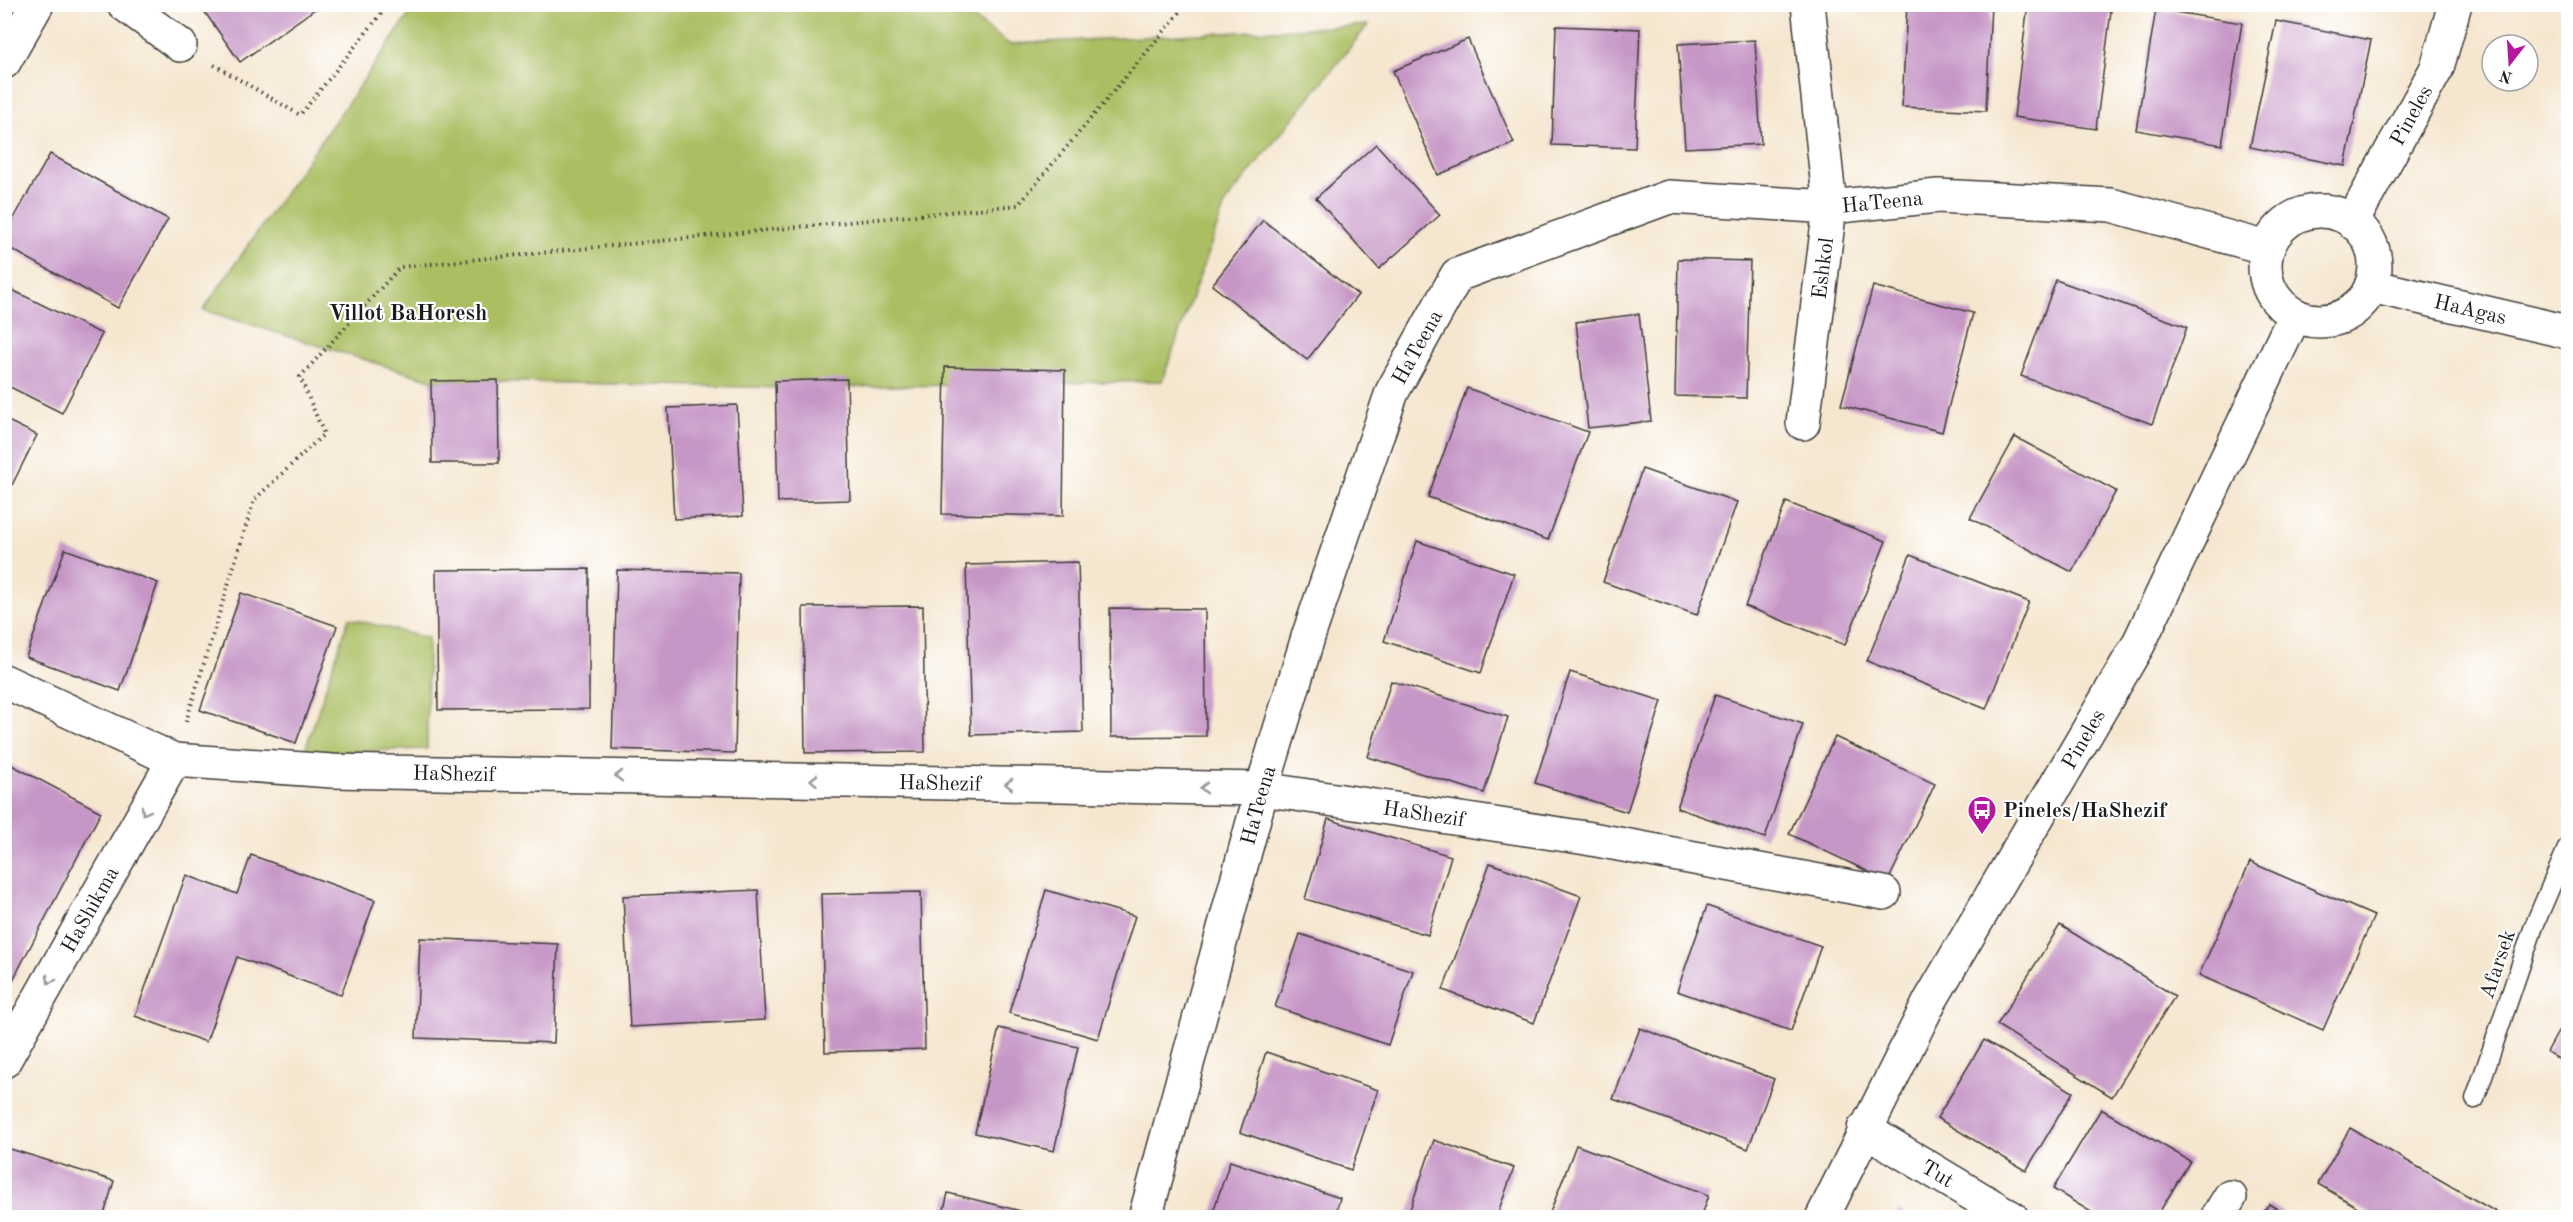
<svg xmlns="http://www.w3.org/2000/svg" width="2573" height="1222" font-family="'Old Standard TT',serif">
<rect width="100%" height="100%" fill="#fff"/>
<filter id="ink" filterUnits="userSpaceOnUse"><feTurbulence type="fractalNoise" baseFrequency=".0167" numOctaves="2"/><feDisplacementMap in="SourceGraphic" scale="12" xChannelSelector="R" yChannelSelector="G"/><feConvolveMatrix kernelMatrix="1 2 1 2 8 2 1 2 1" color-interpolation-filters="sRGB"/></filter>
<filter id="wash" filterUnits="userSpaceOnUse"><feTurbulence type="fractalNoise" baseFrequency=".008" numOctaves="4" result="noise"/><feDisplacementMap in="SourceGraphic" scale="24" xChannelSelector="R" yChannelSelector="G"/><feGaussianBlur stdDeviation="1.35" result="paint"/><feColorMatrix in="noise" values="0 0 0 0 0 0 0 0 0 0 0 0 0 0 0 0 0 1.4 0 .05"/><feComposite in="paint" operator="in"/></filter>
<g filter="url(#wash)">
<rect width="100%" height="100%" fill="#f5e6cf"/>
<g fill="#abbe62" stroke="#646d3f" stroke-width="1.5">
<polygon points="416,5 956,5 1009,44 1368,25 1226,202 1162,381 789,388 431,380 203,310"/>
<polygon points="349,618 428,638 427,749 304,753"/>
</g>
<g id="blocks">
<g fill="#c697c6">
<polygon points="199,4 322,4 240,62"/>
<polygon points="1907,4 1991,4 1986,111 1902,107"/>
<polygon points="2028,4 2066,4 2111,11 2096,129 2014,117"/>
<polygon points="2156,9 2242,23 2222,145 2136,130"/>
<polygon points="2276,21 2371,40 2345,166 2250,147"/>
<polygon points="1556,26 1640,29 1635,148 1552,145"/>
<polygon points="1468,39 1514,143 1438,175 1393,71"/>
<polygon points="1755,40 1761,144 1685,148 1678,44"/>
<polygon points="1376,144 1440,215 1379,269 1316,198"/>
<polygon points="50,154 168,219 118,308 4,245 4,236"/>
<polygon points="1263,220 1358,295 1307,360 1212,285"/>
<polygon points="1678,259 1750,261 1746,398 1675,396"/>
<polygon points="2056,280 2187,327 2152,424 2021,376"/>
<polygon points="4,286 102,334 62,413 4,384"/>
<polygon points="1873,286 1973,313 1942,432 1841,405"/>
<polygon points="1639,314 1651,421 1588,428 1576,322"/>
<polygon points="945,367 1065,370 1063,516 942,514"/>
<polygon points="847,379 850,500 778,502 775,381"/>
<polygon points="498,380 499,463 432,463 431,381"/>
<polygon points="1467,388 1588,432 1548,540 1428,497"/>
<polygon points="737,405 743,516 674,519 668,408"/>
<polygon points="4,419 37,435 4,501"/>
<polygon points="2015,437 2116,491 2072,572 1970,518"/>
<polygon points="1642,469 1737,502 1697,615 1603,582"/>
<polygon points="1786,502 1886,541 1845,645 1745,606"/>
<polygon points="1417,541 1514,574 1481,673 1384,641"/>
<polygon points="65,549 158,583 120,691 26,657"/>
<polygon points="1910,555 2029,602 1986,709 1867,661"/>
<polygon points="1078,562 1083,732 971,735 966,565"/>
<polygon points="589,569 589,709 438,710 436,570"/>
<polygon points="617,570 739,573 735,753 612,749"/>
<polygon points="241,593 337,626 296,743 200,710"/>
<polygon points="923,606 925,752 805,753 803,607"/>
<polygon points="1110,608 1205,609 1206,736 1111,737"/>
<polygon points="1570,672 1662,701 1627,812 1535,783"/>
<polygon points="1391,681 1508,717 1484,793 1368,757"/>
<polygon points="1715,695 1803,724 1765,838 1677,808"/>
<polygon points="1835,737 1935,784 1888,881 1789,834"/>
<polygon points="4,761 101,812 6,993 4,992"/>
<polygon points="1328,819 1451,856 1428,935 1305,899"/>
<polygon points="251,855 375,900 341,995 237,957 206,1042 135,1016 186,875 237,894"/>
<polygon points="2250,862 2374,916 2323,1030 2199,975"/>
<polygon points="1490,863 1581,896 1534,1023 1443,990"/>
<polygon points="758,890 765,1020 630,1027 623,896"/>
<polygon points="1046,890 1135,916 1098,1039 1009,1013"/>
<polygon points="921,892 925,1049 825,1052 821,894"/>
<polygon points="1707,906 1821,946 1791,1031 1677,991"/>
<polygon points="2060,925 2175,996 2112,1097 1997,1025"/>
<polygon points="1300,934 1413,971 1388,1045 1275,1007"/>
<polygon points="420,938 558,944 554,1043 416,1038"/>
<polygon points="2568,1014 2568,1065 2547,1052"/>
<polygon points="999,1028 1078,1047 1054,1151 975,1133"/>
<polygon points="1640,1028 1774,1079 1748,1149 1613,1099"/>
<polygon points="1984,1040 2073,1092 2026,1171 1937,1118"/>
<polygon points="1266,1052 1378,1090 1351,1170 1240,1132"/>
<polygon points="2101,1109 2190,1161 2156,1218 2101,1218 2053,1189"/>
<polygon points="2350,1128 2496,1212 2492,1218 2376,1218 2318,1184"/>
<polygon points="1434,1140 1514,1168 1496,1218 1407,1218"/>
<polygon points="1576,1145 1709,1195 1701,1218 1548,1218"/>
<polygon points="4,1147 114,1181 103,1218 4,1218"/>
<polygon points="1230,1161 1340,1198 1334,1218 1211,1218"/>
<polygon points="948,1193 1037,1215 1036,1218 942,1218"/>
<polygon points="2269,1204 2291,1218 2260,1218"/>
<polygon points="1899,1210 1911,1218 1895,1218"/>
</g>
</g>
</g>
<g filter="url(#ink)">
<use href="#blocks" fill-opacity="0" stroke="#3d3a37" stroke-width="1.5"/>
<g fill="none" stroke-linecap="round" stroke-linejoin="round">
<g stroke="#3d3a37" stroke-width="21">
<polyline id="lane" points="2475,1099 2534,926 2568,846"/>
</g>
<g stroke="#3d3a37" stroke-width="36">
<g id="street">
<polyline points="124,4 180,45"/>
<polyline points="4,62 37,4"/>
<circle cx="2320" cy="266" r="55"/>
<path id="s1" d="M2352,222L2437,68L2455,4"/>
<path id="s2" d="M2371,286L2568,332"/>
<path id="s3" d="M1803,423L1830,207L1808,4"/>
<path id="s4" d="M4,681L174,760L332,771L1262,789L1586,838L1884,893"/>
<path id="s5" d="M4,1061L174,760"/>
<path id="s6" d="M1864,1129L2012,1218"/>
<path id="s7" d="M1145,1218L1262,789L1309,634L1392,392L1457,275L1669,197L1830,207L1938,196L2111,205L2267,248"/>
<path id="s8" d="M1822,1218L1930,1001L2138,645L2295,315"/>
<polyline points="2217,1218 2230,1197"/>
</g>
</g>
<g stroke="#3d3a37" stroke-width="4" stroke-dasharray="1.5 4.5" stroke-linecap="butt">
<polyline points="214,65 300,115 389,4"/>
<polyline points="186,722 254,500 324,434 300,377 400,267 1018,205 1187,4"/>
</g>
<use href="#lane" stroke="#fff" stroke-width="18"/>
<use href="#street" stroke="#fff" stroke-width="33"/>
</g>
<defs><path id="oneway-chevron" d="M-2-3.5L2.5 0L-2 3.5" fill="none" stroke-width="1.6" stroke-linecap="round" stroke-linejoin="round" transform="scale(1.5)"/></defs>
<g stroke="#999">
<use href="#oneway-chevron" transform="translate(619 776) rotate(-179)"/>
<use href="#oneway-chevron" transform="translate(814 780) rotate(-179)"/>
<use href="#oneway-chevron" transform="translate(1009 784) rotate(-179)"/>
<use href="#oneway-chevron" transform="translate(1204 788) rotate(-179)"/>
<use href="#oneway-chevron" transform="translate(145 811) rotate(119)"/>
<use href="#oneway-chevron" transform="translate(50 980) rotate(119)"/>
</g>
</g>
<defs>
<g id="bus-pin" transform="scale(1.5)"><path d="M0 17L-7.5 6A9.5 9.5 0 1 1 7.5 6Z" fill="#b5179e" stroke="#fff"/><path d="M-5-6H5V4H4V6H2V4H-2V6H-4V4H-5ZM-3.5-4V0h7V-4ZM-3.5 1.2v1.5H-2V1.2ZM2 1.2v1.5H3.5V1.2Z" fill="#fff"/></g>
</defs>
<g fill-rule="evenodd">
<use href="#bus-pin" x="1982" y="810"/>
</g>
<g text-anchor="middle" stroke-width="4.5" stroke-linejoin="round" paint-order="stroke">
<g font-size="21" fill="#1c1c1c" stroke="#fff">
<text dy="7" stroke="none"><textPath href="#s1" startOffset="122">Pineles</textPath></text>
<text dy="7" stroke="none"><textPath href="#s7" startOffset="1436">HaTeena</textPath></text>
<text dy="7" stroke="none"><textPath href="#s3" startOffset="156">Eshkol</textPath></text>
<text dy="7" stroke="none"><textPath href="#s2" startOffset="102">HaAgas</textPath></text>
<text dy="7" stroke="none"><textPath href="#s7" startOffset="914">HaTeena</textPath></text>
<text dy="7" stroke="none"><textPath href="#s8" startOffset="546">Pineles</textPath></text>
<text dy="7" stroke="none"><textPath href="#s4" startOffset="468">HaShezif</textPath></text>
<text dy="7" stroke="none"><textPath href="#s4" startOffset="954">HaShezif</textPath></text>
<text dy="7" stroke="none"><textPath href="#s7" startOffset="428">HaTeena</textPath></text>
<text dy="7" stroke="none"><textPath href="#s4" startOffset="1440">HaShezif</textPath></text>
<text dy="7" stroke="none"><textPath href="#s5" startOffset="174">HaShikma</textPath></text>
<text transform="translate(2497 964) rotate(-71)" y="7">Afarsek</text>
<text dy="7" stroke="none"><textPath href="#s6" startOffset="86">Tut</textPath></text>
</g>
<g font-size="21" font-weight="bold" fill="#1c1c1c" stroke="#fff" text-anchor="start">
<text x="2003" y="817">Pineles/HaShezif</text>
</g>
<g font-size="22" font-weight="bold" fill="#1c1c1c" stroke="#fff">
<text x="408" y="320">Villot BaHoresh</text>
</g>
</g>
<rect width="2573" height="1222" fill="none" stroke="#fff" stroke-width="24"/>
<g transform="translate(2510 63) rotate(197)"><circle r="28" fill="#ffffff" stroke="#a4a4a4" stroke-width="1.5"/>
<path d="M0-4.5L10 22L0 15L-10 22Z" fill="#b5179e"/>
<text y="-9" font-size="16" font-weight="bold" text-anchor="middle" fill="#1c1c1c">N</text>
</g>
</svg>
